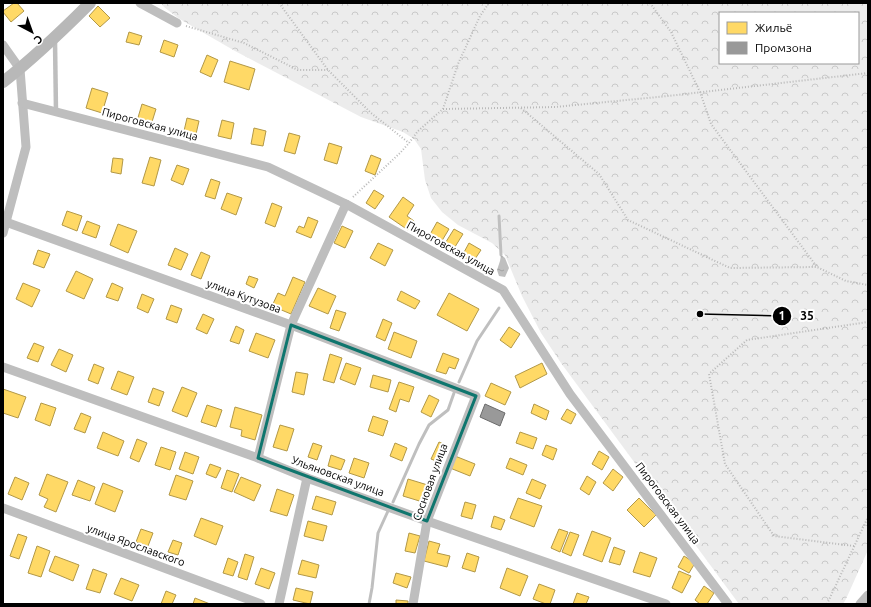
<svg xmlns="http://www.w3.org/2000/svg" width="871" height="607" font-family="Ubuntu,sans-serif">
<defs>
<pattern id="forest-crowns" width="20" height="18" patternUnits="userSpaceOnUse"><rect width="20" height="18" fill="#ececec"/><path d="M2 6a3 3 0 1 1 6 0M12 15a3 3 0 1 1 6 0" fill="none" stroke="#c9c9c9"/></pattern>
<pattern id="water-ripples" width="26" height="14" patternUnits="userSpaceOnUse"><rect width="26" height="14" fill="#bfbfbf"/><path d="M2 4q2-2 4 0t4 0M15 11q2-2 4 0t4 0" fill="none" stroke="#a2a2a2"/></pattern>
</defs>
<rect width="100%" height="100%" fill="#fff"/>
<path fill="url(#forest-crowns)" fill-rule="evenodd" d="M161,3H868V550L846,599L843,604H739L561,363L541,333L522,296L505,255L492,243L458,225L442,212L431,198L425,180L421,149L414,139L403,132L361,117L235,51L178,18L164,7ZM720,13H858V63H720Z"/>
<polygon fill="url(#water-ripples)" points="501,255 505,258 509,268 505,277 499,276 497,270 500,261"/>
<g fill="#ffd966" stroke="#b29847">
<polygon points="14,3 17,3 24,11 11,22 3,12 3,11"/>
<polygon points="98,6 110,18 100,27 89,16"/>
<polygon points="129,32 142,36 139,45 126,42"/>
<polygon points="164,40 178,45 174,57 160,52"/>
<polygon points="207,55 218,60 211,77 200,72"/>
<polygon points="230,61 255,69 249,90 224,82"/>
<polygon points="92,88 108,93 102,113 86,108"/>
<polygon points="142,104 156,109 151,125 137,121"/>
<polygon points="187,118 199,121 196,134 184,131"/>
<polygon points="222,120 234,123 231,139 218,136"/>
<polygon points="254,128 266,131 263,146 251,144"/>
<polygon points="289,133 300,136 295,154 284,151"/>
<polygon points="329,143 342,147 337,164 324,160"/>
<polygon points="371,155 381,159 375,175 365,171"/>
<polygon points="150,157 161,160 154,186 142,183"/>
<polygon points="113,158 123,159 121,174 111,172"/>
<polygon points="177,165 189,169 183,185 171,180"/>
<polygon points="211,179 220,182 215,199 205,196"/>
<polygon points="374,190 384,196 375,209 366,203"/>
<polygon points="227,193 242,198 236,215 221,209"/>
<polygon points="403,197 414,205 407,216 414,221 408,230 389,217"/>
<polygon points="272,203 282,207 275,227 265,223"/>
<polygon points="67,211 82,216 77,231 62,225"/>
<polygon points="308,217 318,221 311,238 296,232 299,226 304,228"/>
<polygon points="87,221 100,226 96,238 82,233"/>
<polygon points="437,222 449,229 440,244 428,238"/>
<polygon points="118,224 137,231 128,253 110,245"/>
<polygon points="342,226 353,231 345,248 334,243"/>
<polygon points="454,229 463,234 453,250 444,245"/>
<polygon points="378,243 393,250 385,266 370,258"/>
<polygon points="469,243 481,250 473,262 462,256"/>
<polygon points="175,248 188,254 181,270 168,265"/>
<polygon points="38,250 50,254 44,268 33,264"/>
<polygon points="201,252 210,256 201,279 191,275"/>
<polygon points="76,271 93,279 84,299 66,291"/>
<polygon points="249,276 258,279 254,288 246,284"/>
<polygon points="293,277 305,282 291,314 272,306 278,293 285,296"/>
<polygon points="23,283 40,290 32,307 16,299"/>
<polygon points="112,283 123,288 118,301 106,297"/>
<polygon points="318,288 336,296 328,314 309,306"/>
<polygon points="401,291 420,301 415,309 397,300"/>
<polygon points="449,293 479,309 467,331 437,315"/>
<polygon points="142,294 154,299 148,313 137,308"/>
<polygon points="171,305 182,309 177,323 166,319"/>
<polygon points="336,310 346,313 339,331 330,328"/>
<polygon points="203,314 214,319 207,334 196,329"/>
<polygon points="383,319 392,323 385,341 376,337"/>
<polygon points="236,326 244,330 239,344 230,341"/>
<polygon points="509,327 520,334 511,348 500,340"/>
<polygon points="394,332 417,341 411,358 388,349"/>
<polygon points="256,333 275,340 268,358 249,351"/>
<polygon points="34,343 44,347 38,362 27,358"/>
<polygon points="59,349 73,355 66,372 51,365"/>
<polygon points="443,353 459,359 455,369 449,367 446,374 436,371"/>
<polygon points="330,354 342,358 334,383 323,380"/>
<polygon points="346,363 361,368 355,385 340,379"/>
<polygon points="542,363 547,374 520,388 515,376"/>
<polygon points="94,364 104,368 98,384 88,380"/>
<polygon points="118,371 134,377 127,395 111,389"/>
<polygon points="296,372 308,374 304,395 292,392"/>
<polygon points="373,375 391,380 388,392 370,387"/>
<polygon points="399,382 414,387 409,402 400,399 396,412 389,409"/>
<polygon points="491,383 511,392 505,405 485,396"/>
<polygon points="182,387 197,393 187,417 172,411"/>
<polygon points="153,388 164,392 159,406 148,402"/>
<polygon points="3,389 26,397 18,418 3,413"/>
<polygon points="429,395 439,400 431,417 421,412"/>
<polygon points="41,403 56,408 50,426 35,420"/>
<polygon points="534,404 549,411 546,420 531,413"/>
<polygon points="207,405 222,410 216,427 201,422"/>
<polygon points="235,407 262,415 255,440 241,436 242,430 230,427"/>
<polygon points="567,409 576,414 571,424 561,419"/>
<polygon points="81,413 91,417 85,433 74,429"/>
<polygon points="373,416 388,421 383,436 368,431"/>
<polygon points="280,425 294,429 287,451 273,447"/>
<polygon points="103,432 124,441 118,456 97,448"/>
<polygon points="520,432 537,438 533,449 516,443"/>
<polygon points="137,439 147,443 139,462 130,458"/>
<polygon points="439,442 448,446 441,463 431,459"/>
<polygon points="313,443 322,446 317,460 308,457"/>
<polygon points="395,443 407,448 402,461 390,456"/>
<polygon points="546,445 557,449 553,460 542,455"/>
<polygon points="161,447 176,452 170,470 155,465"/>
<polygon points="599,451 609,457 602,470 592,464"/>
<polygon points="185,452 199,457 193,474 179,469"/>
<polygon points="331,455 345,460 341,470 328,466"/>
<polygon points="455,456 475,464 470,476 450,468"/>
<polygon points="354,458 369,463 364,478 349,473"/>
<polygon points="510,458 527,465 523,475 506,468"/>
<polygon points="210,464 221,468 216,478 206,474"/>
<polygon points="613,469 623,477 613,491 603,483"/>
<polygon points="227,470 239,474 232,492 221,488"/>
<polygon points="47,474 68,482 56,512 44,507 48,499 39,495"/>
<polygon points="176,475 193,481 186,500 169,495"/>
<polygon points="587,476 596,482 589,495 580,489"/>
<polygon points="15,477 29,483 22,500 8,494"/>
<polygon points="241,477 261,485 254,501 234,492"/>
<polygon points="408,479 431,486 426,503 403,496"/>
<polygon points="532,479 546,485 540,499 526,493"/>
<polygon points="78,480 95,487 90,501 72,495"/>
<polygon points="103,483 123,491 115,512 95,504"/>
<polygon points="277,489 294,495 287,516 270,511"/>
<polygon points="316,496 336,502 332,515 312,509"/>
<polygon points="518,498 542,506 534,527 510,518"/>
<polygon points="639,498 656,515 644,527 627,510"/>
<polygon points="465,502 476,505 472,519 461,516"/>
<polygon points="494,516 505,520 501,530 491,527"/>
<polygon points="201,518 223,526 216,545 194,536"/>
<polygon points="308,521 327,526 323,541 304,536"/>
<polygon points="141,529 153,533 148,546 136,542"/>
<polygon points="559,529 568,532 560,552 551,548"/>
<polygon points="592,531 611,538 602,562 583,555"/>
<polygon points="570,532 579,535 571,556 562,552"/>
<polygon points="409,533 420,536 415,553 405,551"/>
<polygon points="18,534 27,537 19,559 10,556"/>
<polygon points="173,540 182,543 178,555 168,552"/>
<polygon points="429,541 440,544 437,553 450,556 447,567 424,561"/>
<polygon points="37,546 50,551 41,577 28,573"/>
<polygon points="614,547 625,551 620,565 609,562"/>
<polygon points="640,552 657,558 650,577 633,572"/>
<polygon points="467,553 479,557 475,572 462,568"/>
<polygon points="245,554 254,557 247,580 238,577"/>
<polygon points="55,556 79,565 73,581 49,571"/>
<polygon points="684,556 695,563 689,573 678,567"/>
<polygon points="228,558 238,562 233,576 223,573"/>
<polygon points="302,560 319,565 316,578 298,574"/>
<polygon points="261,568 275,573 269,589 255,584"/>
<polygon points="507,568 528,576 520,596 500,588"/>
<polygon points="93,569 107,574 100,593 86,589"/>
<polygon points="679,571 691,576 682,593 672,588"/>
<polygon points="396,573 411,577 407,588 393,583"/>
<polygon points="121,578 139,585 132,601 114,594"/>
<polygon points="539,584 555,590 550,604 546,604 533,599"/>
<polygon points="704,586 714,593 707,604 700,604 695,600"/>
<polygon points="296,588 313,592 310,604 293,600"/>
<polygon points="166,591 176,595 172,604 161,604"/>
<polygon points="577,593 589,597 586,604 573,604"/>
<polygon points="195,598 210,604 193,604"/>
<polygon points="396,600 408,601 408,604 396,604"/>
</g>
<polygon fill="#999" stroke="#6b6b6b" points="485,404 505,413 500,426 480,417"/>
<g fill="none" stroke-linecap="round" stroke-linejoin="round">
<g stroke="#bfbfbf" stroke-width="3">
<polyline points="499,216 501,255"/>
<polyline points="459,382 477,341 499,308"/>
<polyline points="393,502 419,444 429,425 448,410 454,393"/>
<polyline points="369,604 372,588 378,533 388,511"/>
</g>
<g stroke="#b9b9b9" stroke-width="2" stroke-dasharray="1 2" stroke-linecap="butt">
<polyline points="279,3 328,70 371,113 409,143"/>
<polyline points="650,3 671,32 700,92 711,124 817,267"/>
<polyline points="186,26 244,43 298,70 328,70"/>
<polyline points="521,108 599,174 628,220 730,268 817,267 846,281 868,285"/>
<polyline points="443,109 555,107 668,96 868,73"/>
<polyline points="353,197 400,153 409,143 418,131 443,109 458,64 480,16 489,3"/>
<polyline points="854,546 774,536 725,464 709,374 747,340 868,322"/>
<polyline points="827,604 868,517"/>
</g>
<polyline stroke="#bebebe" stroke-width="4.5" points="55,41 56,112"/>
<g stroke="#bebebe" stroke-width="9">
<polyline points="140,3 177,23"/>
<polyline points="3,45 20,69 26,147 3,233"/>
<polyline points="22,103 268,167 346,204 503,290 570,394 728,604"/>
<polyline points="3,221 291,325 476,396 427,521 413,604"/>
<polyline points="3,367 258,458 307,478 427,521 666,604"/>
<polyline points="258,458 291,325 346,204"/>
<polyline points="3,508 261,604"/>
<polyline points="279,604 307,478"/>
<polyline points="860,604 868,595"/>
</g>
<path stroke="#b8b8b8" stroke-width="12" d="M3,82C34,58 62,31 90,3"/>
</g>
<path fill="none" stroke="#0f766e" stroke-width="3" stroke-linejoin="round" d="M291,325L476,396L427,521L258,458Z"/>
<g text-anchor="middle" stroke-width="4" stroke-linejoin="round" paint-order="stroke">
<g font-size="11" fill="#000" stroke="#fff">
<text transform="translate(150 124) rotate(15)" y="4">Пироговская улица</text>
<text transform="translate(451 248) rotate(29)" y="4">Пироговская улица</text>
<text transform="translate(244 296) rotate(20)" y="4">улица Кутузова</text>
<text transform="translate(338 476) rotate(20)" y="4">Ульяновская улица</text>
<text transform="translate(430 482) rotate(-70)" y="4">Сосновая улица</text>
<text transform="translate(668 503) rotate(53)" y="4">Пироговская улица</text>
<text transform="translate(136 545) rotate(20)" y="4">улица Ярославского</text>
</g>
</g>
<path fill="none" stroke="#000" stroke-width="1.5" d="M700 314L782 316"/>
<g fill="#000" stroke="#fff" stroke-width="1.5">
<circle cx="700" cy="314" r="4"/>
<circle cx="782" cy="316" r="10"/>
</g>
<g font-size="12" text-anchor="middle" font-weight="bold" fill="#fff">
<text x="782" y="320">1</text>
</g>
<g font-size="12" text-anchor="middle" font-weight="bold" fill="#000" stroke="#fff" stroke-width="4" stroke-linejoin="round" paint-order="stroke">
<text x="807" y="320">35</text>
</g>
<rect width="871" height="607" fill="none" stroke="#000000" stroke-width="8"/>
<rect x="719" y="12" width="140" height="52" fill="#ffffff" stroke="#999999"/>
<rect x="727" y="22" width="20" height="12" fill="#ffd966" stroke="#999999"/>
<text x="755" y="32" font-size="12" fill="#000000">Жильё</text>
<rect x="727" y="42" width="20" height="12" fill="#999999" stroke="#999999"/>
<text x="755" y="52" font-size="12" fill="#000000">Промзона</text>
<g transform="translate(32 32) rotate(139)" stroke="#ffffff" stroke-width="3" paint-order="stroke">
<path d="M0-3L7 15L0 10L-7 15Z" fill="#000000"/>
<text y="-6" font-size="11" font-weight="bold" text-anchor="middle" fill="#000000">С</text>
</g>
</svg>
